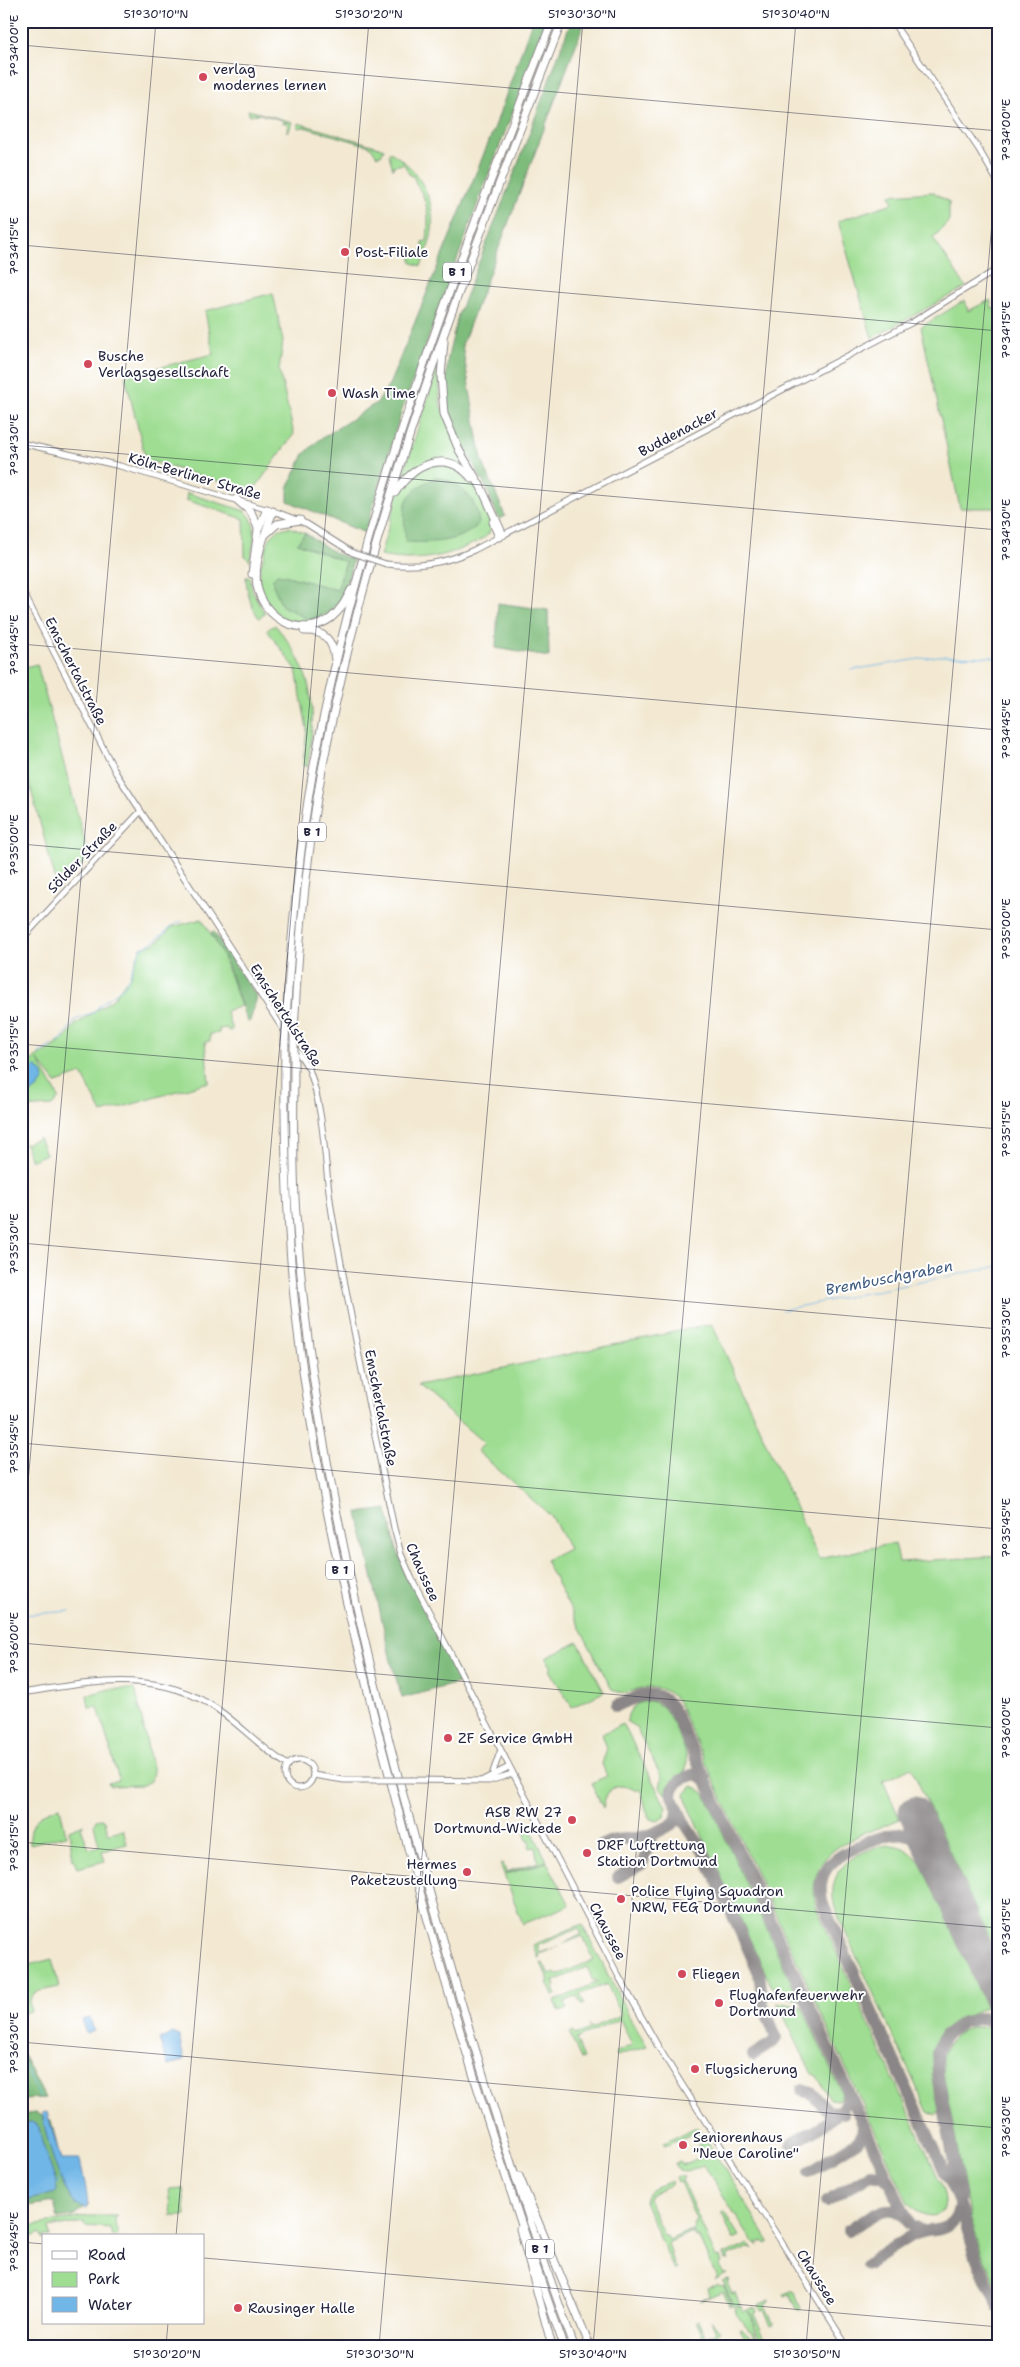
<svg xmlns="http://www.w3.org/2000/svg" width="1020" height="2367" font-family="'Shantell Sans',sans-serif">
<rect width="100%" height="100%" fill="#fff"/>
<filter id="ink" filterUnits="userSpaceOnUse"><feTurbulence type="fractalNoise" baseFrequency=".02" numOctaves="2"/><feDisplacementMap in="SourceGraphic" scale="10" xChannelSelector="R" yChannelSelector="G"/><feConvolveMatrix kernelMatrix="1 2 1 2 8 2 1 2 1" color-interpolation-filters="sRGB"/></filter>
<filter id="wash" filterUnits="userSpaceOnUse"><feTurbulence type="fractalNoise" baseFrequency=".0096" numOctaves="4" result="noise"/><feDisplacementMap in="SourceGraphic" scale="20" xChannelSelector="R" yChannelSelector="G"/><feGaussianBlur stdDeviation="1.12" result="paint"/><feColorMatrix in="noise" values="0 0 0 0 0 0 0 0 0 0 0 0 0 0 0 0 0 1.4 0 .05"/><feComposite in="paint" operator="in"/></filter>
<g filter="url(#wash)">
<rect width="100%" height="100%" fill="#f3e9d3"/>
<g fill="#9edd92" stroke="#608066" fill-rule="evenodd">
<polygon points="248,110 292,122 289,131 286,131 288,130 287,122 283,123 282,120 260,114 249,115"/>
<polygon points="298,123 376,146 384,149 381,155 377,156 370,146 304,127 298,128"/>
<path d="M390,152C420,169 438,202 431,237C429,247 425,256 421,266L412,263L411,259L413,252L414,255L422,253L421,250L424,249L422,242L427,241C428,228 430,212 423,196C420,189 416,186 414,177L409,174L404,164L393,166V169L389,155Z"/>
<polygon points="933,192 949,202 949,221 933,238 966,287 872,338 838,221 893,203 890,195"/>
<polygon points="273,293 283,341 279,370 294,434 253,491 146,460 125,376 213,354 205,311"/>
<polygon points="965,300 968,311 990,300 992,308 999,307 999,508 960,508 921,327"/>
<path d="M439,364L440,404L469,471C446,458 418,459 401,480Z"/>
<path d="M440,464C448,466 455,467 462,472C474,480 497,519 489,533C485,539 477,542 470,545C441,559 411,562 380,556L399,490L419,469ZM471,499L477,513L478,523L473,530L443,541Z"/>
<path d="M187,493L245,511C260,524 253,544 250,561L245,556L244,519L186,500Z"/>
<path d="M289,527L305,533L298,543L346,562L337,590L284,575L338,603L343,597C342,604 336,611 330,615C302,637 268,617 260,586C257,575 262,562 265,552C270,536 272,530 289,527Z"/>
<path d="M246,577H250L252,590L265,614L259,618C250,605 247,593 246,577Z"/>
<path d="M275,625C314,670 318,709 307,766L303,765L307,729L296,669L267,630Z"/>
<polygon points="37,664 89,857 58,889 21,753 21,668"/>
<polygon points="202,919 221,951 241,1006 226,1011 232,1030 228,1031 227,1028 219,1029 219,1033 210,1034 210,1041 205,1042 209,1082 102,1113 82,1074 56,1083 38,1060 59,1098 52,1106 21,1108 21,1067 55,1046 64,1039 75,1025 113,999 130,976 141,948 156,943 172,927"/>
<polygon points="39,1138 46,1154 31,1161 25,1144"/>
<path d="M712,1324L819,1559L895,1543L899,1562L999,1556V1960L911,1767L883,1781L900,1819C858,1837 803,1848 816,1907L940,2182C942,2188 945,2196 945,2202C943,2225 916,2215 908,2203L678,1702C653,1670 627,1704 611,1688L545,1560L569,1549L552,1517L477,1451L484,1443L418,1386Z"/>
<polygon points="578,1642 604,1692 572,1707 549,1670 552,1668 546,1658"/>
<polygon points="110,1689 133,1689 136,1692 153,1772 150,1781 143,1785 110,1786 108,1783 119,1780 98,1707 89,1708 87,1695"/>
<path d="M651,1701L662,1706L666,1711C673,1722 695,1761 684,1772C675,1779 667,1783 666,1795L660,1787L662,1778L636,1727L627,1722C627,1708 638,1701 651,1701Z"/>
<path d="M623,1724L666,1807L665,1816L658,1821L650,1819C644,1808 645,1798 639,1789L636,1791C626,1784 611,1783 606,1797C604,1800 604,1805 603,1808L591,1783L607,1776L602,1764L607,1748L602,1734Z"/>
<polygon points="692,1786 698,1788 705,1794 799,2000 775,1994 687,1802 685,1794"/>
<path d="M60,1807L66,1835L30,1844C29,1821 39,1813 60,1807Z"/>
<polygon points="101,1819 105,1820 108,1833 123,1830 127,1844 102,1851 105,1861 77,1868 75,1860 73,1860 69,1830 84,1824 81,1828 89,1849 99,1846 94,1824 96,1820"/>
<polygon points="528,1823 547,1861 504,1874 500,1864 503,1863 506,1872 538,1862 535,1847 529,1848 530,1840 527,1841 522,1825"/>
<path d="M888,1845C902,1845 911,1851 920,1862L987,2007C971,2015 952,2021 941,2035C922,2059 947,2106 936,2116L928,2112L837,1914C822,1873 850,1852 888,1845Z"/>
<polygon points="547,1862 570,1905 523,1924 504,1875"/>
<polygon points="582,1924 630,2018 647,2046 617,2056 615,2053 632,2045 620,2019 576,2039 584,2058 581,2059 570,2034 573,2032 575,2035 590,2029 589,2025 592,2028 621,2015 607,1984 580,1994 584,2004 581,2005 577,1996 564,2002 567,2009 560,2012 555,2001 598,1982 596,1980 593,1981 587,1967 554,1981 556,1986 553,1988 556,1995 553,1996 547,1982 549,1981 541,1963 543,1963 549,1975 555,1973 557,1975 594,1960 583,1936 563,1944 582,1934 579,1928 537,1946 540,1953 559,1946 540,1954 539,1959 533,1945"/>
<polygon points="52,1959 59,1987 35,1992 29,2001 31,2011 21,2014 21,1967"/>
<polygon points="777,2002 802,2007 842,2094 838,2100 830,2099 817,2076 812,2074"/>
<path d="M972,2027H989L999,2033V2290L983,2257L971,2220L942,2067C943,2047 952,2033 972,2027Z"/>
<polygon points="698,2126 766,2236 769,2242 765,2244 763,2241 757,2244 758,2247 748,2235 704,2165 686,2171 679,2170 674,2164 680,2162 682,2165 698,2158 697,2155 700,2153 697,2146 702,2144 696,2132 665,2146 664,2143"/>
<polygon points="679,2176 684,2177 682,2180 716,2258 720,2257 722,2263 719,2265 723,2273 727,2273 714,2280 717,2278 698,2236 695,2237 693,2229 695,2228 694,2224 697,2222 680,2182 677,2183 675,2178"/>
<path d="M669,2182H672L671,2185L651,2194L648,2199L664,2236H667L669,2240L691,2230L693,2235L691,2232L668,2243L674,2263L673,2264L677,2269L674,2270L644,2201C646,2189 659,2186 669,2182Z"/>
<polygon points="183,2188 186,2216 172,2216 169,2189"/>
<polygon points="724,2212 739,2236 733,2239 722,2213"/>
<polygon points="89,2216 117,2216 114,2218 118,2236 112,2236 110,2228 85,2226 84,2222 49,2228 50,2236 44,2236 44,2240 41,2233 21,2241 21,2228"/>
<polygon points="749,2244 753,2249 750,2247 727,2257 729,2260 726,2260 724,2255"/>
<polygon points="728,2279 730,2280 727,2282 732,2294 735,2293 740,2305 734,2307 723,2281"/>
<polygon points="717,2285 724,2286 732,2306 730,2306 723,2291 700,2301 709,2296 707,2288"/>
<polygon points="791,2291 795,2293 801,2309 798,2311 790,2294 785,2296 784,2294"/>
<polygon points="770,2300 770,2302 765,2305 774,2325 771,2326 764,2309 761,2310 759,2307 760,2304"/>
<polygon points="741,2306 743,2312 747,2310 752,2318 756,2339 738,2317 735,2309"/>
<polygon points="755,2307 757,2312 754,2314 766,2341 769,2340 759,2341 753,2318 748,2310"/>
<polygon points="698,2320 706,2337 716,2332 711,2320 720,2331 712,2338 704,2339 696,2321"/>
<polygon points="740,2329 742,2329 758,2346 752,2346 751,2342 735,2346 747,2342"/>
</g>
<g fill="#7ebc7c" stroke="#506f5c">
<polygon points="532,21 548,21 483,189 401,413 365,533 288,501 288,488 304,454 319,440 378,402 389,385 494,129"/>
<polygon points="571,21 585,21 462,345 482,460 505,516 499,520 487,489 451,423 445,390 448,357 458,315 521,156"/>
<path d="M436,477C461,482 476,498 479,523C463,543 429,543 406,542C403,505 400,495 436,477Z"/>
<polygon points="305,533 335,553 353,560 343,597 327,612 310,620 282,606 273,585 273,578 277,574 284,575 337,590 346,562 297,543"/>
<polygon points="498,603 548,610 549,657 496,648"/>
<polygon points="213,931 257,997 250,1021 247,1022 226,961 211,933"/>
<polygon points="387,1509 396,1547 405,1570 462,1682 402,1698 391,1661 358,1513"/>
<polygon points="21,2051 24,2057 45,2098 21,2099"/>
<polygon points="35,2113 51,2120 67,2187 89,2205 74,2216 58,2219 54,2202 28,2206 23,2222 21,2222 21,2115"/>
</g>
<g fill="#70b6e7" stroke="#496c91">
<polygon points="36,1066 43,1074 44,1080 37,1089 21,1101 21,1078"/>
<polygon points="90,2018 94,2031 86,2034 81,2020"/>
<polygon points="173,2033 179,2036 184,2060 168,2066 159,2040"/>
<path d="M47,2112L61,2160H80C82,2170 90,2202 87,2209L76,2205C59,2185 46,2139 42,2113Z"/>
<polygon points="32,2122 39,2127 42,2142 56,2182 57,2191 55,2193 29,2200 21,2212 21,2123"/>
</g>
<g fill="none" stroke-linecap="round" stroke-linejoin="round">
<g stroke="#70b6e7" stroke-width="1">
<polyline points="851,670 938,656 999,657"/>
<polyline points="38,1054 62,1039 75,1020 94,1012 101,1004 125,986 141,949 155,941 173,925 182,921"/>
<polyline points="782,1310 999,1266"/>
<polyline points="21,1615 70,1611"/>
<polyline points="21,2059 40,2097"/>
<polyline points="56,2186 60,2179 59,2171"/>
</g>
<g stroke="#8a8687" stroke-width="12">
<path d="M617,1706C640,1695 659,1685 675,1713L909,2224L922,2231C953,2231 960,2220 960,2192"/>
<path d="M706,1779L695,1774C683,1778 672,1783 672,1796L684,1822L703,1850L759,1973L763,2004L776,2037L772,2043L753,2055"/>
<path d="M602,1845C616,1838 621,1840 636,1838C648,1837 666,1829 676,1821L678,1810"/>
<path d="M935,1858C916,1825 892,1831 863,1844C834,1857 812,1871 824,1907L960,2205L977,2260L999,2307"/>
<polyline points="618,1877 642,1864 652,1836 658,1831"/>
<polyline points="802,2090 813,2094 828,2111 843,2113"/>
<path d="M791,2144C810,2132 850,2116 847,2091"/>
<polyline points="809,2172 858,2141 862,2135 863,2124"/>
<polyline points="960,2194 938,2076 937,2052 944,2036 963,2022 982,2018 999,2023"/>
<polyline points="827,2201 871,2174 883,2176 889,2182"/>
<path d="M848,2231C865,2221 888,2198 905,2217"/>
<polyline points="867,2264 912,2235 927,2231"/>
</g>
<polyline stroke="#8a8687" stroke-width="31" points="914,1812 999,1999"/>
</g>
</g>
<g filter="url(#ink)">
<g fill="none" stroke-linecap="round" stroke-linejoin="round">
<g stroke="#8a8687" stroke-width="7">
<g id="secondary">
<polyline points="892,21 978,148 999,184"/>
<polyline points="21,443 120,466 279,513 307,524 353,553"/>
<path d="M386,564C418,568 445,563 474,550L911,323L999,268"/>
<path d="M21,588L116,773L309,1069C326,1116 324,1170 333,1219C351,1322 373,1425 394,1528L401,1554L412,1579L618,1975L659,2048L847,2346"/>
<polyline points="21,940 140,812"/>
<path d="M21,1693C89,1683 156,1667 217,1709C242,1726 262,1749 288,1765"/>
<circle cx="299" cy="1774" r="14"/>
<polyline points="493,1772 500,1752"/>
<polyline points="313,1775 344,1780 375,1780"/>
<polyline points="413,1780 489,1781 512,1774"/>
<polyline points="483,1780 509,1767"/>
</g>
</g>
<g stroke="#8a8687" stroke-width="9">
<g id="highway">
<polyline points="444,342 441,376 444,414 459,450 481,487 503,535"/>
<path d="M395,493C412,465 447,447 472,479"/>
<polyline points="236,499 251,512 258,528"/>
<path d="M273,511C265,534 253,562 257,586C264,620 302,639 331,618C341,610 346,600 351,590"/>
<polyline points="493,522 499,537"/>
<polyline points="266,534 277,524 300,520"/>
<polyline points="252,574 258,530 267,509"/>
<path d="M304,631C324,630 333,640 335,660"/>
<path d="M286,1020C291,938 298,857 312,776C359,516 457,267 552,21"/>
<path d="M294,1033C298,945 306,857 322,770C370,512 467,266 562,21"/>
<path d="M285,1041C284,1127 286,1212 294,1297C311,1462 350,1625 392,1786C440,1975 498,2162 564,2346"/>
<path d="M294,1054C294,1107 292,1161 296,1214C308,1403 350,1589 397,1772C448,1966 505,2157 574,2346"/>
<polyline points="519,2176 590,2346"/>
<polyline points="520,2229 552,2346"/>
</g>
</g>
<use href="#secondary" stroke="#fff" stroke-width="5"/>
<use href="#highway" stroke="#fff" stroke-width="7"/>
<g stroke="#8a8687" stroke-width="7" stroke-linecap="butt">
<g id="secondary-bridge">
<polyline points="353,553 386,564"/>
<polyline points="375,1780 413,1780"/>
</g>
</g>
<g stroke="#8a8687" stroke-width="9" stroke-linecap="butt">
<g id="highway-bridge">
<polyline points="285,1041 286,1020"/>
<polyline points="294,1054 294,1033"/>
</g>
</g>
<use href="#secondary-bridge" stroke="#fff" stroke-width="5"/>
<use href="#highway-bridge" stroke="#fff" stroke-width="7"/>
</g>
</g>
<path fill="none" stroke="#22223b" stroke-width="1" stroke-opacity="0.45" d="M21,45L999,131M21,245L999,331M21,445L999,530M21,644L999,730M21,844L999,930M21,1044L999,1129M21,1243L999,1329M21,1443L999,1529M21,1563L156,21M21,1643L999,1728M21,1842L999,1928M21,2042L999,2128M176,2236L369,21M21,2242L44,2244M204,2258L999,2327M166,2346L168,2323M379,2346L583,21M593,2346L796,21M806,2346L999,143"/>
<g fill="#d1495b" stroke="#fff" stroke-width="2">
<circle cx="203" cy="77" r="5"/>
<circle cx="345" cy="252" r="5"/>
<circle cx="88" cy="364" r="5"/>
<circle cx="332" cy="393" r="5"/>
<circle cx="448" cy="1738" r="5"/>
<circle cx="572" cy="1820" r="5"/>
<circle cx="587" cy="1853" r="5"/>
<circle cx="467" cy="1872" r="5"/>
<circle cx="621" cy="1899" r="5"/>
<circle cx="682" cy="1974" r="5"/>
<circle cx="719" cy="2003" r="5"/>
<circle cx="695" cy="2069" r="5"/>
<circle cx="683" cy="2145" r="5"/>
<circle cx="238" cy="2308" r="5"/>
</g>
<g text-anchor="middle" stroke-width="4" stroke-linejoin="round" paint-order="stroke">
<g fill="#fff" stroke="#646476" stroke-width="1">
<rect x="443" y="262.5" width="28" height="19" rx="4"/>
<rect x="298" y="822.5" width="28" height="19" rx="4"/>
<rect x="326" y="1560.5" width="28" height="19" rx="4"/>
<rect x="526" y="2239.5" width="28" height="19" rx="4"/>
</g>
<g font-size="12" font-weight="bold" fill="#22223b">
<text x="457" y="276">B 1</text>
<text x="312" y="836">B 1</text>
<text x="340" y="1574">B 1</text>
<text x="540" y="2253">B 1</text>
</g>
<g font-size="14" fill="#22223b" stroke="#fff" text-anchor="start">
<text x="213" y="74">verlag<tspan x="213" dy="16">modernes lernen</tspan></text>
<text x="355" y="257">Post-Filiale</text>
<text x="98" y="361">Busche<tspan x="98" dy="16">Verlagsgesellschaft</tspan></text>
<text x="342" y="398">Wash Time</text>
<text x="458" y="1743">ZF Service GmbH</text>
<text x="562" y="1817" text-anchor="end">ASB RW 27<tspan x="562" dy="16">Dortmund-Wickede</tspan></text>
<text x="597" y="1850">DRF Luftrettung<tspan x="597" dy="16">Station Dortmund</tspan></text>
<text x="457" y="1869" text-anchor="end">Hermes<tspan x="457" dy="16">Paketzustellung</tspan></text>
<text x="631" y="1896">Police Flying Squadron<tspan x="631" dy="16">NRW, FEG Dortmund</tspan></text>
<text x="692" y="1979">Fliegen</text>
<text x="729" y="2000">Flughafenfeuerwehr<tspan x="729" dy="16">Dortmund</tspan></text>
<text x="705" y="2074">Flugsicherung</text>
<text x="693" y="2142">Seniorenhaus<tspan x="693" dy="16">"Neue Caroline"</tspan></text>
<text x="248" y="2313">Rausinger Halle</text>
</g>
<g font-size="14" fill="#22223b" stroke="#fff">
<text transform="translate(678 432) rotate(-28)" y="5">Buddenacker</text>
<text transform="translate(195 476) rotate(16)" y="5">Köln-Berliner Straße</text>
<text transform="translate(76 671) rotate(63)" y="5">Emschertalstraße</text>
<text transform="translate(82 857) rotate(-46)" y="5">Sölder Straße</text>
<text transform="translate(286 1015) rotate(57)" y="5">Emschertalstraße</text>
<text transform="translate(381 1408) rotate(79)" y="5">Emschertalstraße</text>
<text transform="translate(423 1572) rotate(66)" y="5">Chaussee</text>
<text transform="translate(608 1931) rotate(62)" y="5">Chaussee</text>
<text transform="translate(817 2277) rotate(58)" y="5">Chaussee</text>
</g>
<g font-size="15" font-style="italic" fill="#415d80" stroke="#fff">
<text transform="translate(889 1278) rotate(-11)" y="5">Brembuschgraben</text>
</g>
</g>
<rect width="1020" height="2367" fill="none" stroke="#fff" stroke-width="55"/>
<rect x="42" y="2234" width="162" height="90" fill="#ffffff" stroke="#a7a7b1"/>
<rect x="52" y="2251" width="25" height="8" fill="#ffffff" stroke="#a7a7b1"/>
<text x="88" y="2260" font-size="15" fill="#22223b">Road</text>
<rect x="52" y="2272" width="25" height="15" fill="#9edd92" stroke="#a7a7b1"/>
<text x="88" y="2284" font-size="15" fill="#22223b">Park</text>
<rect x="52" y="2297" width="25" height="15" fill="#70b6e7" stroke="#a7a7b1"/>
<text x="88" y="2310" font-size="15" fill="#22223b">Water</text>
<rect x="28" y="28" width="964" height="2312" fill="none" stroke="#22223b" stroke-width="2"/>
<g font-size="12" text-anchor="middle" fill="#22223b">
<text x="156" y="18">51°30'10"N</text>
<text x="369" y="18">51°30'20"N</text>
<text x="582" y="18">51°30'30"N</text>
<text x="796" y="18">51°30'40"N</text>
<text transform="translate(14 46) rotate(-90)" y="4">7°34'00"E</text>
<text transform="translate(1006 130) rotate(-90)" y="4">7°34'00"E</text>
<text transform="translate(14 246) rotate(-90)" y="4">7°34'15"E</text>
<text transform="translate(1006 330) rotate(-90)" y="4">7°34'15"E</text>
<text transform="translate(14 445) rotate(-90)" y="4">7°34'30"E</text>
<text transform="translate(1006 530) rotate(-90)" y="4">7°34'30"E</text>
<text transform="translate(14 645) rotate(-90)" y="4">7°34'45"E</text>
<text transform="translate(1006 729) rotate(-90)" y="4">7°34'45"E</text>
<text transform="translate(14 845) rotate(-90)" y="4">7°35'00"E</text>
<text transform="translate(1006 929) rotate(-90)" y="4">7°35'00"E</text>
<text transform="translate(14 1044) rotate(-90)" y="4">7°35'15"E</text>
<text transform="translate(1006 1129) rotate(-90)" y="4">7°35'15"E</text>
<text transform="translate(14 1244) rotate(-90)" y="4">7°35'30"E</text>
<text transform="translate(1006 1328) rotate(-90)" y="4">7°35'30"E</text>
<text transform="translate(14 1444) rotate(-90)" y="4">7°35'45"E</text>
<text transform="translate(1006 1528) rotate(-90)" y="4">7°35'45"E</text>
<text transform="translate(14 1643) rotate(-90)" y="4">7°36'00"E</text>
<text transform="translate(1006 1728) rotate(-90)" y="4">7°36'00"E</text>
<text transform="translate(14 1843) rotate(-90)" y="4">7°36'15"E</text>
<text transform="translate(1006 1927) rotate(-90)" y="4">7°36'15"E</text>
<text transform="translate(14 2043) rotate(-90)" y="4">7°36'30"E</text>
<text transform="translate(1006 2127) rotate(-90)" y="4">7°36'30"E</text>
<text transform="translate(14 2242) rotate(-90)" y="4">7°36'45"E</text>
<text x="167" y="2358">51°30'20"N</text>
<text x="380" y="2358">51°30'30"N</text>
<text x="593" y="2358">51°30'40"N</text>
<text x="807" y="2358">51°30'50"N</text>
</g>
</svg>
